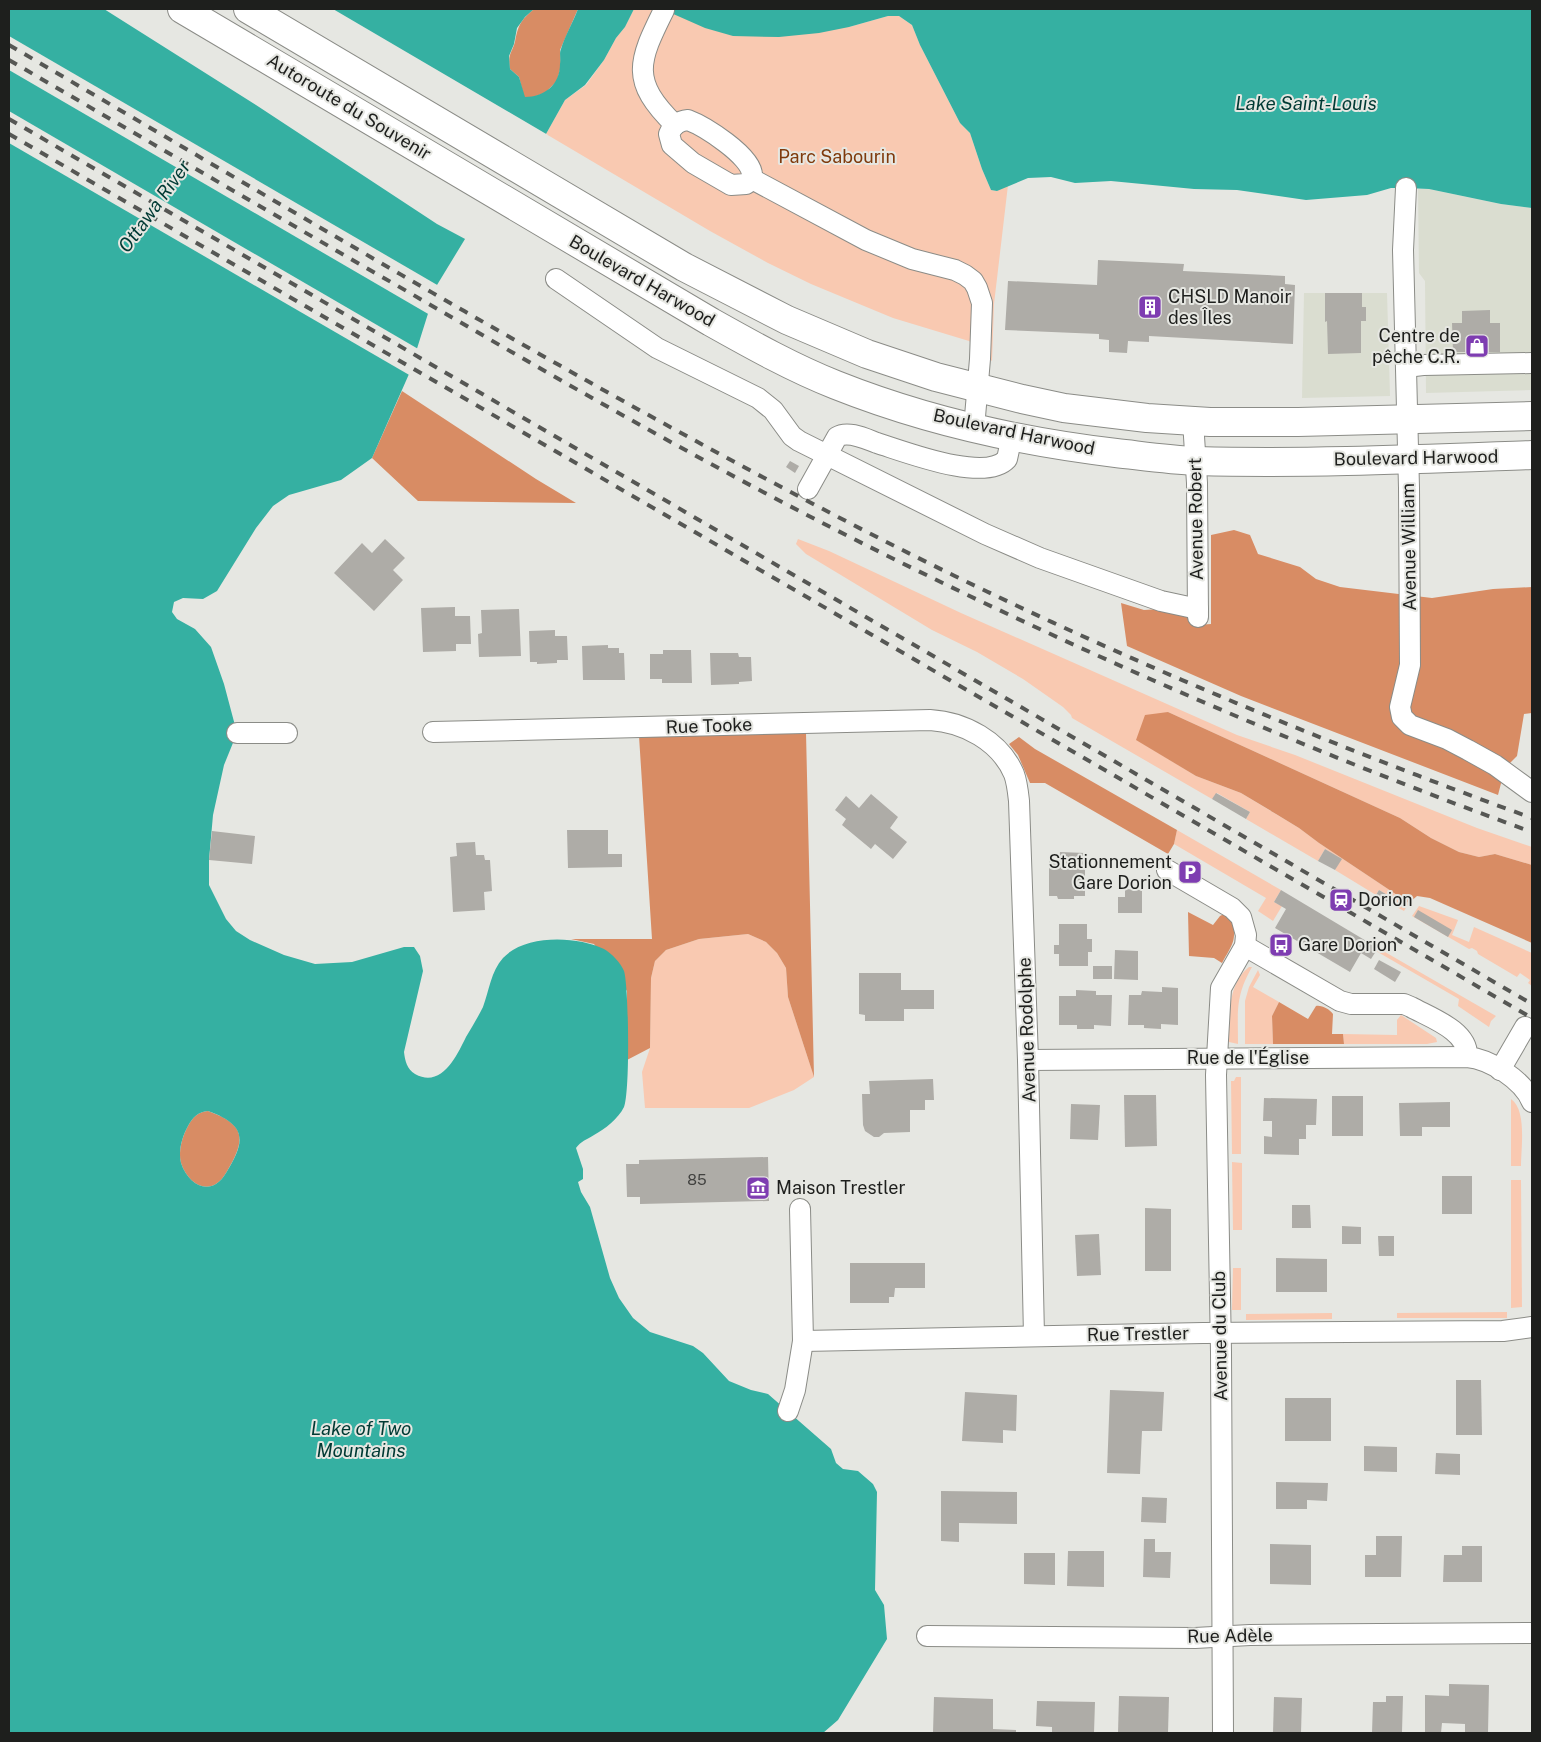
<svg xmlns="http://www.w3.org/2000/svg" width="1541" height="1742" font-family="'Public Sans',sans-serif">
<rect width="100%" height="100%" fill="#e6e7e2"/>
<g fill="#daddd0">
<polygon points="1418,189 1429,189 1501,204 1532,208 1532,390 1426,393 1425,281 1419,273"/>
<polygon points="1304,293 1387,293 1390,396 1302,398"/>
</g>
<g fill="#f9c9b1">
<polygon points="634,9 662,9 849,27 888,16 899,16 912,25 920,45 960,123 970,133 982,169 991,190 997,191 1008,185 994,304 992,361 969,341 893,318 811,284 768,263 710,231 546,134 565,100 586,85 604,60 616,38 625,27"/>
<polygon points="798,539 829,551 961,613 1237,735 1295,755 1477,828 1532,847 1532,865 1495,854 1479,857 1459,852 1431,838 1400,818 1168,712 1137,740 1196,776 1241,793 1299,828 1319,843 1409,903 1404,911 1393,905 1396,900 1379,890 1376,895 1335,870 1341,859 1325,849 1318,861 1246,819 1250,812 1217,793 1212,799 1072,718 1071,715 1063,707 1023,679 977,652 932,630 806,554 796,544"/>
<polygon points="1177,830 1281,890 1274,902 1282,906 1273,921 1258,911 1266,898 1174,844"/>
<polygon points="1419,906 1458,920 1452,935 1469,942 1474,927 1532,953 1532,986 1528,983 1530,980 1520,973 1517,977 1478,954 1477,951 1472,948 1469,949 1412,916"/>
<polygon points="748,934 766,942 777,953 786,968 788,997 814,1077 794,1090 749,1108 645,1108 642,1072 650,1048 651,978 655,961 666,950 699,939"/>
<polygon points="1378,948 1496,1016 1491,1021 1489,1027 1458,1006 1459,999 1376,951"/>
<path d="M1249,967H1252C1235,997 1238,1011 1238,1044L1229,1042V1040C1230,1015 1227,985 1249,967Z"/>
<polygon points="1258,970 1260,975 1253,987 1279,1002 1272,1016 1273,1044 1245,1044 1245,1001 1249,987"/>
<polygon points="1401,1015 1436,1038 1437,1042 1427,1044 1344,1044 1343,1034 1397,1035 1397,1020"/>
<polygon points="1236,1077 1241,1077 1241,1154 1232,1154 1231,1081 1234,1081"/>
<path d="M1511,1099C1527,1110 1521,1148 1521,1166H1511Z"/>
<polygon points="1232,1162 1242,1163 1242,1230 1233,1230"/>
<polygon points="1511,1180 1521,1180 1522,1307 1511,1308"/>
<polygon points="1233,1268 1241,1268 1241,1310 1232,1310"/>
<polygon points="1507,1312 1507,1318 1397,1318 1397,1313"/>
<polygon points="1332,1313 1332,1319 1246,1320 1246,1314"/>
</g>
<g fill="#d88c64">
<path d="M534,9H578L560,50L561,66L557,81L545,93L533,97H524L519,77L510,69C508,53 511,55 515,42C518,25 521,20 534,9Z"/>
<polygon points="402,391 536,479 576,503 418,501 372,458"/>
<polygon points="1234,530 1250,535 1258,554 1300,567 1316,579 1340,587 1432,598 1493,589 1532,587 1532,713 1524,714 1517,756 1505,768 1498,795 1241,696 1127,646 1121,603 1144,610 1160,609 1184,615 1198,625 1211,624 1211,535"/>
<polygon points="1168,712 1400,818 1431,838 1459,852 1479,857 1495,854 1532,865 1532,943 1430,898 1417,896 1409,903 1319,843 1299,828 1276,814 1241,793 1196,776 1136,740 1145,715"/>
<polygon points="806,733 814,1077 788,997 786,968 777,953 766,942 748,934 699,939 666,950 655,961 651,978 650,1048 627,1060 627,991 594,944 571,939 652,939 639,736"/>
<polygon points="1019,737 1035,749 1177,830 1174,844 1168,854 1045,783 1030,783 1018,755 1009,744"/>
<path d="M1188,912L1213,925L1220,916L1224,914L1232,918C1237,941 1233,943 1222,963L1214,958L1189,956Z"/>
<path d="M1279,1002L1308,1019L1316,1006C1322,1005 1329,1009 1333,1014L1332,1034H1343L1344,1044H1273L1272,1016Z"/>
<path d="M208,1111C247,1125 246,1140 226,1173C212,1197 189,1187 181,1163C178,1151 182,1137 188,1126C193,1117 198,1112 208,1111Z"/>
</g>
<g fill="#35b0a2" fill-rule="evenodd">
<path d="M9,9H534L525,17L517,28L514,44L509,56L510,69L519,77L525,97C544,97 560,85 560,64C561,59 559,53 561,49C565,36 573,22 578,9H634L625,27L616,38L604,60L585,85L565,100L546,134L465,239L437,285L409,374L372,458L341,480L289,495L273,506L256,528L217,591L203,599L183,598L174,602L172,612L177,619L195,629L211,647L224,684L237,733L224,765L213,815L209,860V885L226,919L236,931L250,940L284,955L315,964L352,962L404,947H414L420,956L423,971L404,1052C405,1061 407,1069 415,1074C442,1089 457,1055 466,1037C472,1027 478,1017 483,1007C489,991 491,971 503,958C525,934 577,936 604,949C611,953 621,963 624,971C629,987 630,1093 624,1107C618,1119 605,1129 594,1135C586,1140 581,1141 576,1148L583,1169V1179L578,1182L581,1192L590,1207L610,1278L619,1298L633,1318L650,1332L693,1346L703,1353L729,1381L751,1390L768,1394L831,1449L836,1463L843,1469L858,1471L873,1484L877,1492L875,1590L884,1605L887,1639L838,1720L823,1733H9ZM208,1111C247,1125 246,1141 226,1173C212,1197 189,1187 181,1163C178,1151 182,1137 188,1126C193,1117 198,1112 208,1111Z"/>
<polygon points="662,9 1532,9 1532,208 1501,204 1429,189 1406,188 1391,188 1367,195 1306,200 1237,190 1194,189 1111,181 1075,183 1051,177 1028,178 997,191 991,190 982,169 970,133 960,123 920,45 912,25 899,16 888,16 849,27 819,33 779,37 733,36 705,28"/>
</g>
<g fill="#e6e7e2">
<polygon points="104,9 333,9 548,135 467,240 437,224 256,105"/>
<polygon points="9,36 439,286 430,315 9,70"/>
<polygon points="9,111 420,350 411,376 9,143"/>
</g>
<g fill="#aeaca7">
<polygon points="1098,260 1184,264 1183,271 1285,276 1285,284 1295,285 1293,344 1149,336 1149,342 1128,341 1127,353 1109,352 1109,340 1099,339 1099,334 1005,330 1008,281 1097,285"/>
<polygon points="1325,293 1362,293 1362,307 1366,307 1366,321 1361,321 1361,353 1328,354 1327,321 1325,322"/>
<polygon points="1490,310 1490,323 1500,323 1500,352 1453,352 1452,323 1462,323 1462,311"/>
<polygon points="790,461 799,466 795,473 786,467"/>
<polygon points="385,539 405,558 393,570 403,580 374,611 334,573 362,543 372,553"/>
<polygon points="455,607 455,616 470,616 471,644 456,644 456,651 423,652 421,608"/>
<polygon points="519,609 521,656 479,657 478,634 482,633 481,610"/>
<polygon points="555,630 555,636 567,636 568,660 557,660 557,663 537,664 537,662 530,662 529,631"/>
<polygon points="608,645 608,648 619,648 619,653 624,653 625,680 583,680 582,646"/>
<polygon points="663,650 691,650 692,683 662,683 662,679 650,679 650,654 663,654"/>
<polygon points="710,653 738,653 739,657 751,657 752,681 739,682 739,684 711,685"/>
<polygon points="1216,793 1250,812 1246,819 1212,799"/>
<polygon points="871,794 898,817 890,828 907,842 893,859 875,844 871,849 842,825 846,819 835,810 846,796 859,808"/>
<polygon points="567,830 608,830 608,854 622,854 622,867 568,868"/>
<polygon points="212,831 255,836 252,864 209,860"/>
<polygon points="475,842 476,855 484,855 485,860 490,860 492,891 484,892 485,910 453,912 450,857 457,856 456,843"/>
<polygon points="1325,849 1342,859 1335,870 1318,861"/>
<polygon points="1060,852 1085,853 1085,896 1074,896 1074,899 1058,899 1057,896 1049,896 1049,860 1059,860"/>
<polygon points="1125,889 1142,890 1142,913 1118,913 1118,897 1125,897"/>
<polygon points="1281,890 1378,948 1371,959 1361,953 1350,972 1275,928 1286,909 1274,902"/>
<polygon points="1379,890 1396,900 1393,905 1376,895"/>
<polygon points="1418,910 1452,930 1448,937 1414,917"/>
<polygon points="1059,924 1087,924 1087,939 1092,939 1092,952 1088,952 1088,966 1059,966 1059,954 1054,954 1054,945 1059,945"/>
<polygon points="1115,950 1138,951 1138,980 1114,979"/>
<polygon points="1379,960 1401,972 1395,982 1374,969"/>
<rect x="1093" y="966" width="19" height="13"/>
<polygon points="859,973 901,973 901,990 934,990 934,1009 904,1009 904,1021 865,1021 865,1015 859,1014"/>
<polygon points="1162,987 1178,988 1178,1025 1161,1024 1161,1029 1144,1028 1144,1025 1128,1025 1129,995 1141,995 1142,991 1162,992"/>
<polygon points="1076,990 1096,991 1096,995 1112,995 1111,1026 1094,1025 1094,1029 1077,1029 1077,1025 1059,1025 1059,996 1076,996"/>
<polygon points="933,1079 934,1100 925,1100 925,1110 910,1110 910,1132 884,1133 879,1137 874,1137 865,1131 863,1125 862,1094 870,1094 869,1081"/>
<polygon points="1124,1095 1156,1095 1157,1146 1125,1147"/>
<rect x="1332" y="1096" width="31" height="40"/>
<polygon points="1264,1098 1317,1099 1316,1125 1306,1125 1306,1139 1299,1139 1299,1155 1264,1154 1264,1136 1272,1137 1272,1121 1263,1121"/>
<polygon points="1450,1102 1450,1127 1422,1127 1422,1136 1400,1136 1399,1103"/>
<polygon points="1071,1104 1100,1105 1098,1140 1070,1139"/>
<polygon points="768,1157 769,1201 640,1204 640,1197 627,1197 626,1164 639,1164 639,1160"/>
<rect x="1442" y="1176" width="30" height="38"/>
<polygon points="1292,1205 1310,1205 1311,1228 1292,1228"/>
<polygon points="1145,1208 1171,1209 1171,1271 1145,1271"/>
<polygon points="1342,1226 1361,1227 1361,1244 1342,1244"/>
<polygon points="1099,1234 1101,1275 1077,1276 1075,1235"/>
<polygon points="1378,1236 1394,1236 1394,1256 1379,1256"/>
<polygon points="1276,1258 1327,1259 1327,1292 1276,1292"/>
<polygon points="850,1263 925,1263 925,1288 895,1288 894,1297 889,1297 889,1303 850,1303"/>
<polygon points="1456,1380 1481,1380 1482,1435 1456,1435"/>
<polygon points="1110,1390 1164,1392 1162,1431 1142,1431 1140,1474 1107,1473"/>
<polygon points="965,1392 1017,1395 1016,1431 1003,1430 1003,1443 962,1441"/>
<rect x="1285" y="1398" width="46" height="43"/>
<polygon points="1364,1446 1397,1447 1397,1472 1364,1471"/>
<polygon points="1436,1453 1460,1454 1460,1475 1435,1474"/>
<polygon points="1276,1482 1328,1483 1327,1501 1307,1500 1307,1509 1276,1509"/>
<polygon points="941,1491 1017,1492 1017,1524 959,1523 959,1542 941,1541"/>
<polygon points="1142,1497 1167,1498 1166,1523 1141,1522"/>
<polygon points="1376,1536 1402,1536 1401,1577 1365,1577 1365,1555 1376,1555"/>
<polygon points="1144,1539 1155,1539 1155,1552 1171,1552 1170,1578 1143,1577"/>
<polygon points="1270,1544 1311,1545 1311,1585 1270,1584"/>
<polygon points="1462,1546 1482,1546 1482,1582 1443,1582 1444,1555 1462,1555"/>
<polygon points="1068,1551 1104,1551 1104,1587 1067,1586"/>
<polygon points="1024,1553 1055,1553 1055,1585 1024,1584"/>
<polygon points="1449,1684 1489,1685 1488,1733 1465,1733 1465,1724 1442,1723 1441,1733 1425,1733 1425,1695 1449,1696"/>
<polygon points="1119,1696 1169,1697 1168,1733 1118,1733"/>
<polygon points="1386,1696 1403,1696 1402,1732 1372,1733 1373,1702 1386,1702"/>
<polygon points="934,1697 993,1699 993,1729 1016,1730 1016,1733 933,1733"/>
<polygon points="1274,1697 1302,1698 1301,1733 1273,1733"/>
<polygon points="1037,1701 1095,1702 1094,1733 1052,1733 1052,1727 1036,1726"/>
</g>
<g fill="none" stroke-linecap="round" stroke-linejoin="round">
<g stroke="#8b8c87" stroke-width="22">
<g id="minor">
<path d="M664,10C638,62 630,81 675,125"/>
<path d="M688,120C704,126 752,156 752,175C753,180 749,182 746,184L731,185L693,163L672,145L669,134C673,125 678,121 688,120Z"/>
<polyline points="752,179 866,240 912,259 955,270 965,275 973,281 977,288 982,303 980,359 974,428"/>
<polyline points="1406,188 1403,250 1409,488 1410,665 1400,707 1402,717 1410,725 1447,739 1468,750 1495,765 1532,792"/>
<polyline points="556,279 657,348 758,398 773,410 792,436 799,441 985,534 1040,558 1161,601 1198,609"/>
<polyline points="1406,367 1423,365 1532,363"/>
<polyline points="1193,421 1197,483 1198,617"/>
<path d="M808,489L837,437C848,430 866,439 877,443C906,452 985,483 1007,459L1012,436"/>
<path d="M433,732L930,720C964,722 1000,741 1014,774C1017,782 1018,792 1019,801L1028,1060L1034,1336"/>
<polyline points="237,733 287,733"/>
<polyline points="1167,870 1232,908 1241,917 1246,935 1245,946 1221,988 1216,1075 1221,1352 1223,1733"/>
<path d="M1245,946L1340,1001L1351,1004H1404L1411,1007C1431,1018 1469,1031 1467,1057"/>
<path d="M1028,1060L1467,1057C1490,1059 1523,1080 1532,1102"/>
<polyline points="1500,1070 1525,1027"/>
<polyline points="803,1341 1203,1333 1503,1331 1532,1327"/>
<polyline points="788,1411 795,1390 803,1341 800,1209"/>
<polyline points="927,1636 1195,1638 1250,1635 1532,1633"/>
</g>
</g>
<g stroke="#8b8c87" stroke-width="30">
<g id="highway">
<path d="M182,9L711,322C752,345 793,368 836,385C924,420 1023,442 1116,453C1143,456 1170,460 1197,461C1308,464 1421,459 1532,455"/>
<polyline points="248,9 684,267 787,320 867,354 936,377 1022,399 1064,408 1147,418 1210,422 1298,422 1532,416"/>
</g>
</g>
<use href="#minor" stroke="#fff" stroke-width="20"/>
<use href="#highway" stroke="#fff" stroke-width="28"/>
<g stroke="#565754" stroke-width="4" stroke-dasharray="9 9" stroke-linecap="butt">
<path d="M9,45C293,211 576,382 869,533C1083,643 1306,736 1532,818"/>
<path d="M9,60C143,138 276,216 410,293C554,377 698,460 846,535C1069,648 1297,747 1532,832"/>
<polyline points="9,119 1532,1004"/>
<polyline points="9,134 1532,1018"/>
</g>
</g>
<defs>
<g id="building-square" transform="scale(1.25)"><rect x="-9" y="-9" width="18" height="18" rx="4" fill="#7e3db1" stroke="#e6e7e2"/><path d="M-4-6H4V6H1V3H-1V6H-4ZM-2.5-4.3h1.7v1.8h-1.7ZM.8-4.3h1.7v1.8H.8ZM-2.5-1h1.7V.8h-1.7ZM.8-1h1.7V.8H.8Z" fill="#fff"/></g>
<g id="shop-square" transform="scale(1.25)"><rect x="-9" y="-9" width="18" height="18" rx="4" fill="#7e3db1" stroke="#e6e7e2"/><path d="M-5-2.5h2.3a2.7 3.5 0 0 1 5.4 0H5L5.5 6h-11ZM-1.5-2.5h3a1.5 2.3 0 0 0-3 0Z" fill="#fff"/></g>
<g id="parking-square" transform="scale(1.25)"><rect x="-9" y="-9" width="18" height="18" rx="4" fill="#7e3db1" stroke="#e6e7e2"/><path d="M-3.5-5.5H1a3.5 3.5 0 0 1 0 7H-1V5.5H-3.5ZM-1-3.4V-.6H.8a1.4 1.4 0 0 0 0-2.8Z" fill="#fff"/></g>
<g id="station-square" transform="scale(1.25)"><rect x="-9" y="-9" width="18" height="18" rx="4" fill="#7e3db1" stroke="#e6e7e2"/><path d="M-3-6H3Q5-6 5-4V2Q5 4 3 4L4.5 6H3L1.5 4h-3L-3 6H-4.5L-3 4Q-5 4-5 2V-4Q-5-6-3-6ZM-3.5-4v3h7v-3ZM-3.5 1v1.5H-2V1ZM2 1v1.5H3.5V1Z" fill="#fff"/></g>
<g id="bus-square" transform="scale(1.25)"><rect x="-9" y="-9" width="18" height="18" rx="4" fill="#7e3db1" stroke="#e6e7e2"/><path d="M-5-6H5V4H4V6H2V4H-2V6H-4V4H-5ZM-3.5-4V0h7V-4ZM-3.5 1.2v1.5H-2V1.2ZM2 1.2v1.5H3.5V1.2Z" fill="#fff"/></g>
<g id="museum-square" transform="scale(1.25)"><rect x="-9" y="-9" width="18" height="18" rx="4" fill="#7e3db1" stroke="#e6e7e2"/><path d="M0-6L6-3V-2H-6V-3ZM-5-1h2V3h-2ZM-1-1h2V3h-2ZM3-1h2V3H3ZM-6 4H6V6H-6Z" fill="#fff"/></g>
</defs>
<g fill-rule="evenodd">
<use href="#building-square" x="1150" y="307"/>
<use href="#shop-square" x="1477" y="346"/>
<use href="#parking-square" x="1190" y="872"/>
<use href="#station-square" x="1341" y="900"/>
<use href="#bus-square" x="1281" y="945"/>
<use href="#museum-square" x="758" y="1188"/>
</g>
<g text-anchor="middle" stroke-width="4" stroke-linejoin="round" paint-order="stroke">
<g font-size="15" fill="#424240">
<text x="697" y="1185">85</text>
</g>
<g font-size="18" fill="#1e1f1d" stroke="#e6e7e2">
<text transform="translate(349 107) rotate(31)" y="6">Autoroute du Souvenir</text>
<text transform="translate(642 281) rotate(30)" y="6">Boulevard Harwood</text>
<text transform="translate(1014 432) rotate(12)" y="6">Boulevard Harwood</text>
<text transform="translate(1416 458) rotate(-1)" y="6">Boulevard Harwood</text>
<text transform="translate(1196 519) rotate(-91)" y="6">Avenue Robert</text>
<text transform="translate(1409 547) rotate(-91)" y="6">Avenue William</text>
<text transform="translate(709 726) rotate(-2)" y="6">Rue Tooke</text>
<text transform="translate(1027 1030) rotate(-92)" y="6">Avenue Rodolphe</text>
<text x="1248" y="1064">Rue de l'Église</text>
<text transform="translate(1138 1334) rotate(-1)" y="6">Rue Trestler</text>
<text transform="translate(1220 1336) rotate(-91)" y="6">Avenue du Club</text>
<text transform="translate(1230 1636) rotate(-1)" y="6">Rue Adèle</text>
</g>
<g font-size="18" fill="#7f3a0c" stroke="#e6e7e2">
<text x="837" y="163">Parc Sabourin</text>
</g>
<g font-size="18" fill="#1e1f1d" stroke="#e6e7e2" text-anchor="start">
<text x="1168" y="303">CHSLD Manoir<tspan x="1168" dy="21">des Îles</tspan></text>
<text x="1460" y="342" text-anchor="end">Centre de<tspan x="1460" dy="21">pêche C.R.</tspan></text>
<text x="1172" y="868" text-anchor="end">Stationnement<tspan x="1172" dy="21">Gare Dorion</tspan></text>
<text x="1358" y="906">Dorion</text>
<text x="1298" y="951">Gare Dorion</text>
<text x="776" y="1194">Maison Trestler</text>
</g>
<g font-size="19" font-style="italic" fill="#003a34" stroke="#e6e7e2">
<text x="1306" y="110">Lake Saint-Louis</text>
<text transform="translate(154 206) rotate(-54)" y="7">Ottawa River</text>
<text x="361" y="1435">Lake of Two<tspan x="361" dy="22">Mountains</tspan></text>
</g>
</g>
<rect width="1541" height="1742" fill="none" stroke="#1e1f1d" stroke-width="20"/>
</svg>
